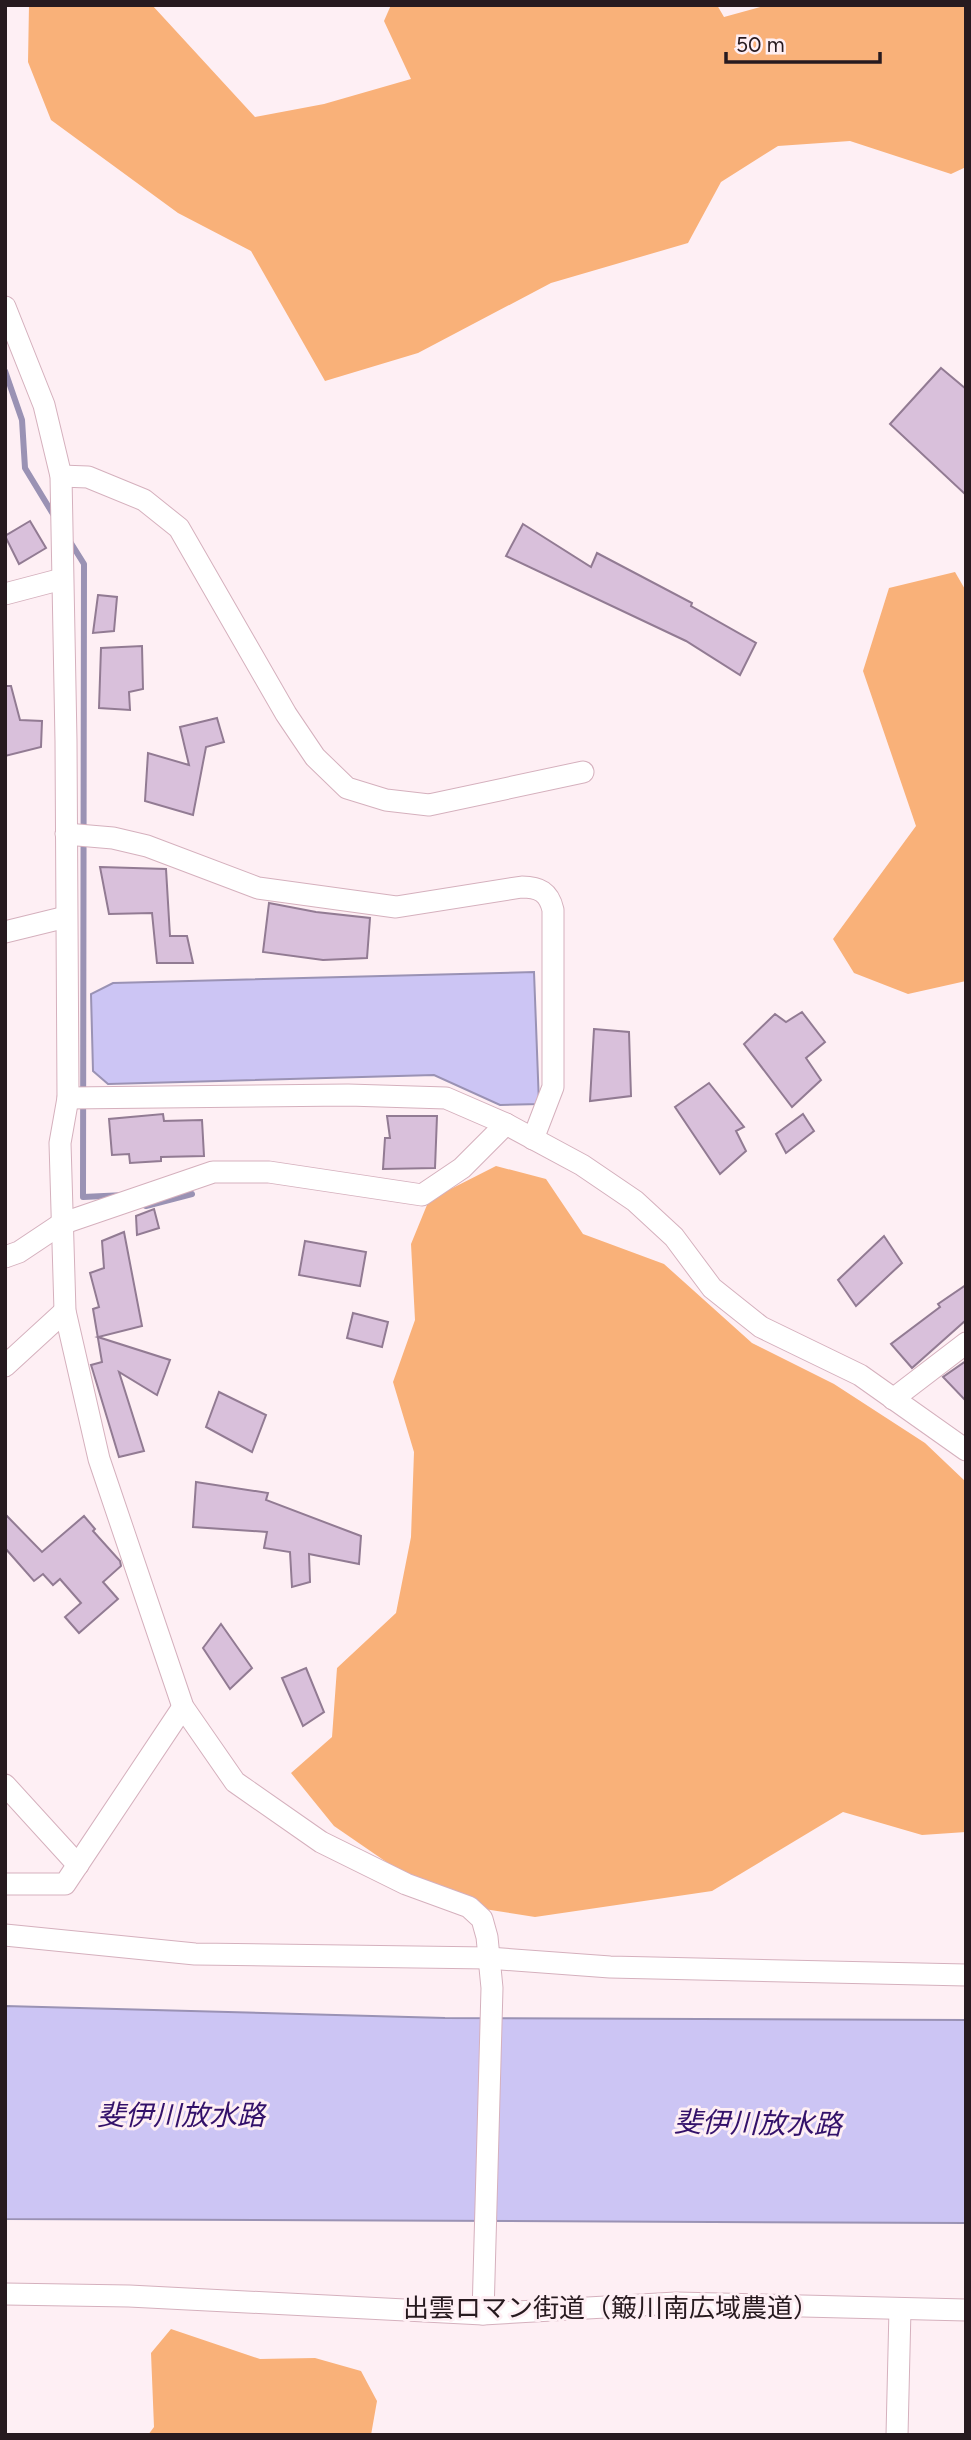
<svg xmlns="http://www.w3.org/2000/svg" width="971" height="2440" font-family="Figtree,'Noto Sans JP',sans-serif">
<rect width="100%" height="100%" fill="#feeff4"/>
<g fill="#f9b179">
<polygon points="29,5 152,5 255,117 324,104 411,79 384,21 391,5 717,5 724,17 768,5 966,5 966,167 951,174 850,141 778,146 721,182 688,243 551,283 418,353 325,381 251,251 178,213 51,120 28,62"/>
<polygon points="955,572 966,591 966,981 908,994 854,973 833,939 916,826 863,671 889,588"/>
<polygon points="496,1166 546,1179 583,1234 664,1264 752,1343 834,1384 925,1443 966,1482 966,1832 922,1835 843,1812 712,1891 535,1917 446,1903 334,1826 291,1773 332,1737 337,1668 396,1613 411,1537 414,1452 393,1382 415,1320 411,1244 429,1200"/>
<polygon points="171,2329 260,2359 315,2358 361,2371 377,2401 371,2435 148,2435 154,2427 151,2353"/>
</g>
<g fill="#ccc5f4" stroke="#9a92b4" stroke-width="2">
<polygon points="534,972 539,1104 500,1105 434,1075 108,1084 93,1071 91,994 113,983"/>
<polygon points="5,2006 445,2018 966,2020 966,2223 5,2219"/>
</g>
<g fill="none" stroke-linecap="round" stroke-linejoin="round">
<g stroke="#9a92b4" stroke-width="6">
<polyline points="5,371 22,420 25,468 56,519"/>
<polyline points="69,540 84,564 83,1197 125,1195"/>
<polyline points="140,1203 146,1206 192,1194"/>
</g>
</g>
<g fill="#d9c0db" stroke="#927b93" stroke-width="2">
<polygon points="941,368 966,389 966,495 890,424"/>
<polygon points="30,521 46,548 19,564 5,536"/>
<polygon points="523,524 591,567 597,553 692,603 691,606 756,643 740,675 686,641 506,556"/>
<polygon points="98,595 117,597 114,631 93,633"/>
<polygon points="142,646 143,689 129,692 130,710 99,708 101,648"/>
<polygon points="5,686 11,686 20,720 42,721 41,747 5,756"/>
<polygon points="217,718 224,742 206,747 193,815 145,801 148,753 189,765 180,727"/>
<polygon points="100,867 166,869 170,936 187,936 193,963 157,963 152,913 109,914"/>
<polygon points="269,903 316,912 370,918 367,958 323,960 263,952"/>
<polygon points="802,1012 825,1042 806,1058 821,1080 792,1107 744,1044 775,1014 786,1022"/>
<polygon points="594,1029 629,1032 631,1096 590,1101"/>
<polygon points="709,1083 744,1127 736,1131 746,1151 720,1174 675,1107"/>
<polygon points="163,1114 164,1121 202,1120 204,1156 161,1157 161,1161 130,1163 129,1154 112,1155 109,1119"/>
<polygon points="803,1114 814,1131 786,1153 776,1134"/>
<polygon points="387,1116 437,1116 435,1168 383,1169 385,1138 390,1138"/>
<polygon points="154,1209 159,1228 137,1235 136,1216"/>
<polygon points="124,1232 142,1326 98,1337 170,1360 157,1395 119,1372 144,1451 119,1457 92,1368 91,1365 102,1362 93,1309 99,1307 90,1273 104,1268 102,1241"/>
<polygon points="884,1236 902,1263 856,1306 838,1280"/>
<polygon points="305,1241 366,1252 360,1286 299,1275"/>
<polygon points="966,1285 966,1320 912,1368 891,1344 940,1307 938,1304"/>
<polygon points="353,1313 388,1322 382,1347 347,1338"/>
<polygon points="966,1361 966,1401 943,1377"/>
<polygon points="219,1392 266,1415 252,1452 206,1427"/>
<polygon points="196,1482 268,1493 266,1500 361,1536 359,1564 309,1554 310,1582 292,1587 290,1552 264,1548 267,1532 193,1527"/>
<polygon points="5,1514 42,1552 84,1516 95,1529 93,1531 120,1561 121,1566 103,1582 118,1599 79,1633 65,1617 81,1603 60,1579 53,1585 43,1574 34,1581 5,1548"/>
<polygon points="221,1624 252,1668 230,1689 203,1648"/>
<polygon points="306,1668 324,1712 303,1726 282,1678"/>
</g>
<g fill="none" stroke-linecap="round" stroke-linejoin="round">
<g stroke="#d5b0bd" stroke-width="23">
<g id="minor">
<polyline points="5,307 44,405 61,476 66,741 68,1098 60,1143 65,1311 99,1459 183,1707 235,1782 321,1842 406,1884 469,1907 482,1919 487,1937 492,1988 483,2314"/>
<polyline points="61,476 88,477 144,500 179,528 286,714 315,757 347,788 386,800 429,805 583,772"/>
<polyline points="5,594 62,579"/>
<path d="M66,834L113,838L147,846L258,888L396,907L522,887C539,887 549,892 553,910V1087L533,1139"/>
<polyline points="5,932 66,917"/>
<polyline points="68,1098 348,1095 446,1098 506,1124 582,1165 635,1201 674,1237 712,1288 761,1327 860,1375 966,1450"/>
<polyline points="5,1257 19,1252 61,1224 213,1172 269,1172 422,1195 462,1168 506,1124"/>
<polyline points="5,1366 65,1311"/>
<polyline points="893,1399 966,1343"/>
<polyline points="5,1785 78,1865"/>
<polyline points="5,1884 65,1884 183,1707"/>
<polyline points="5,1935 195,1954 488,1958 610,1967 966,1975"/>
<polyline points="5,2294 129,2296 483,2314 676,2303 966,2310"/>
<polyline points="897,2435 900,2309"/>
</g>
</g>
<use href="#minor" stroke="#fff" stroke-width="21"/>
</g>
<g text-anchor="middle" stroke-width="6" stroke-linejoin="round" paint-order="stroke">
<g font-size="26" fill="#271a1f" stroke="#feeff4">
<text x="611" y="2317">出雲ロマン街道（簸川南広域農道）</text>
</g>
<g font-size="28" font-style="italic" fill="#33116a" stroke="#feeff4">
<text x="181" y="2125">斐伊川放水路</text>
<text transform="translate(758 2123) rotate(1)" y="10">斐伊川放水路</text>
</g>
</g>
<rect width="971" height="2440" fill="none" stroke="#271a1f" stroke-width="14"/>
<path d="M726 52v10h154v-10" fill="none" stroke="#271a1f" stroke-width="3.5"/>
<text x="736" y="52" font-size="21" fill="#271a1f" stroke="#feeff4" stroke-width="5" paint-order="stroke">50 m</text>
</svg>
